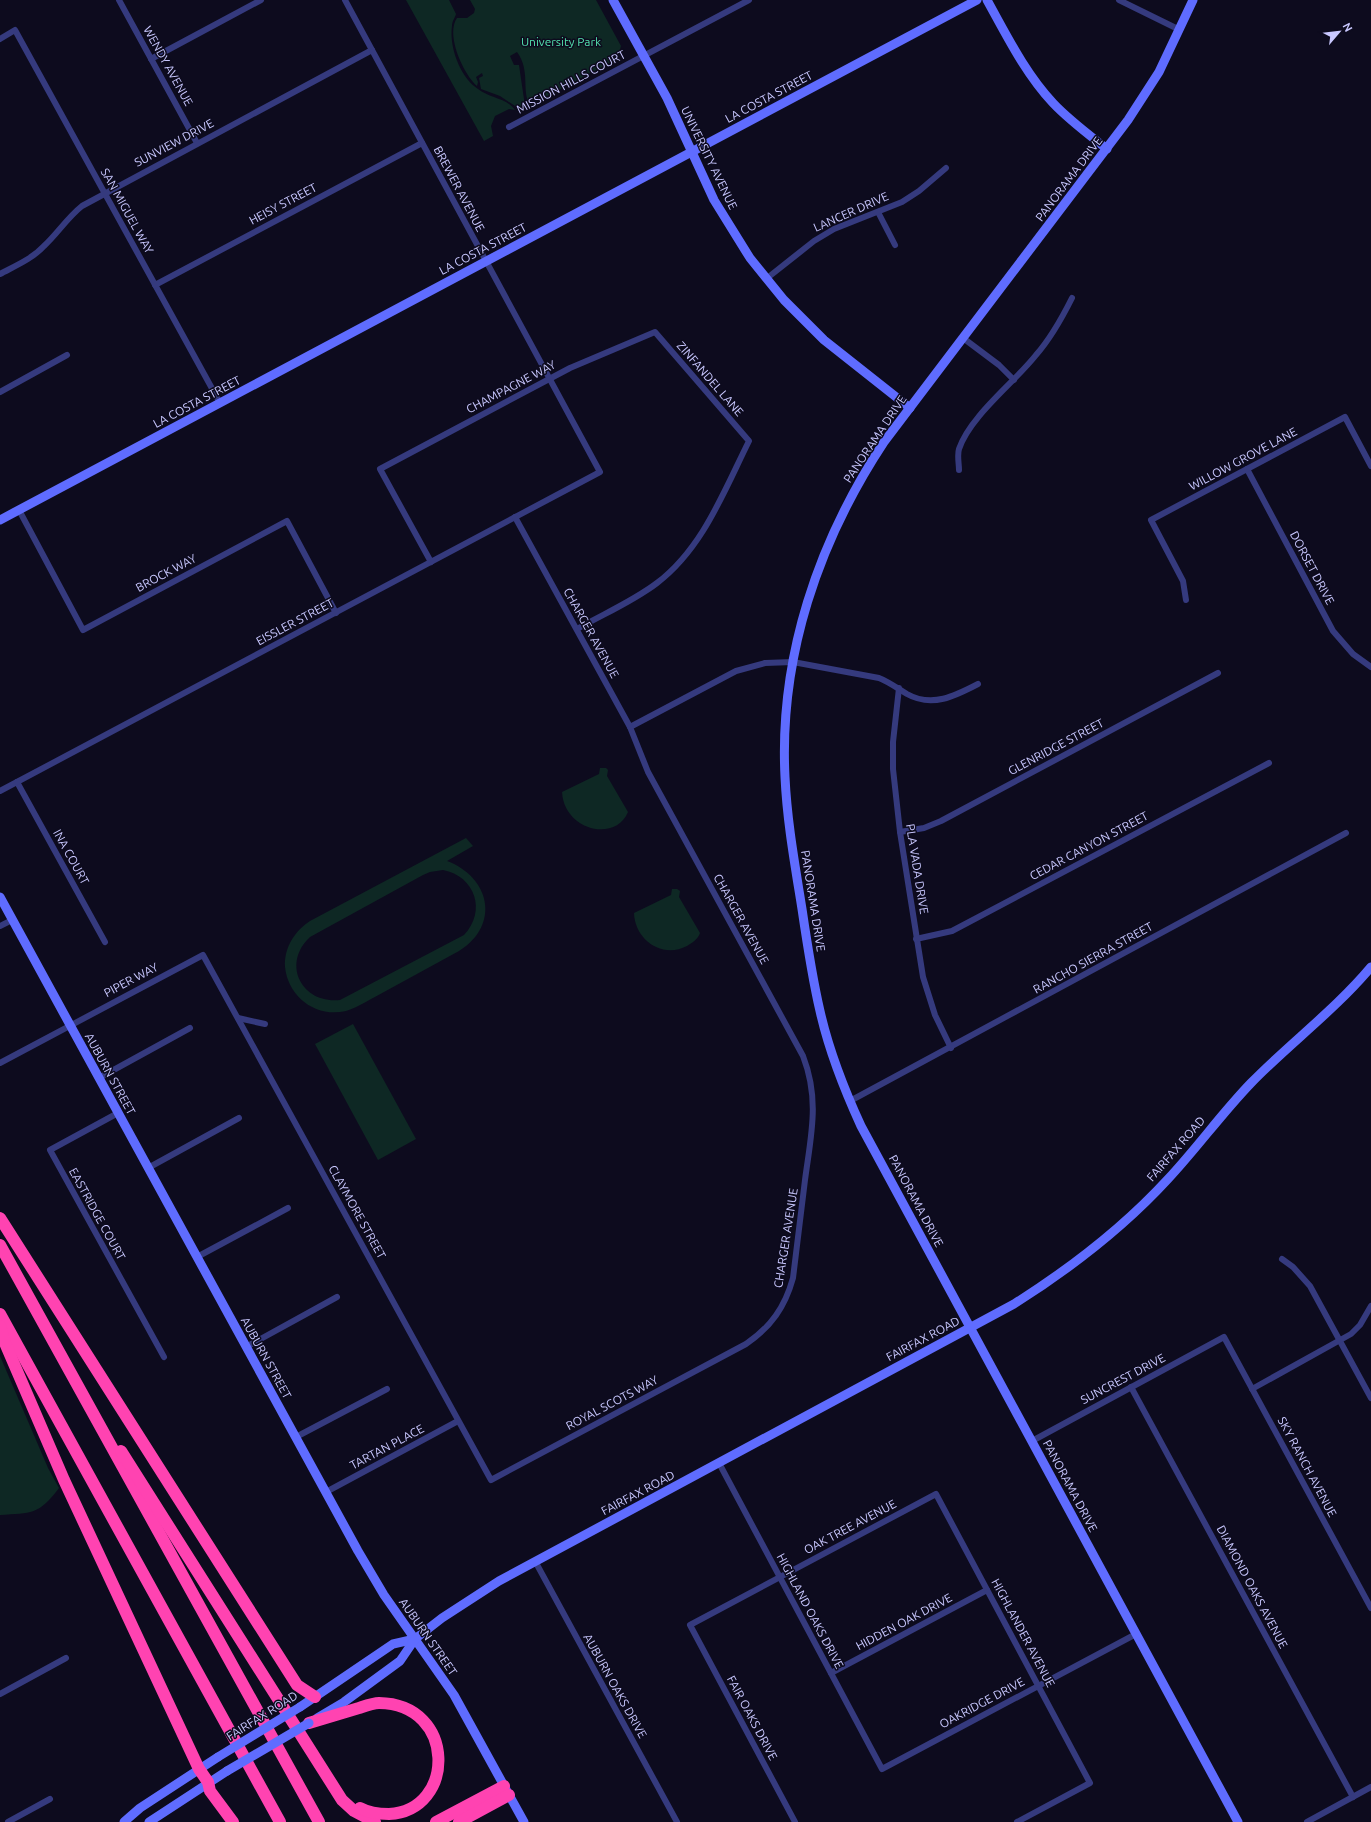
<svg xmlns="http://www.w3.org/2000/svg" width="1371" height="1822" font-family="Ubuntu,sans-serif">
<rect width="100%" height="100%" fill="#0d0b1e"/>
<g fill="#0e2824" fill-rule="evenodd">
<path d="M406,0H449L456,14C455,18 452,21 452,26C449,47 460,77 478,89C489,98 507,98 515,110L509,109L495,116L491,126L493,136L484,141Z"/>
<path d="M470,0H596L621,46L617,59L530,105C521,91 531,71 517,52L510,56L514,65H519L525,106L521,110L500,96L481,89L479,78L483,76L482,73L476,77L478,82L477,86C464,75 445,35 457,18H467L474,13L475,9Z"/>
<path d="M600,768H606L608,770L607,776L628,812C615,843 564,830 562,792L599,774Z"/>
<path d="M466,838L473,846L447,861C490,877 501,925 459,951C434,965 409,978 384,992C372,998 359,1007 346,1011C316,1018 288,997 285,967C284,947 295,931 310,921ZM443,870C475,876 487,911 464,935L340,1000C302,1004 281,964 310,937L423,875L430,872Z"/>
<path d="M672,889H677L680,891L679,897L700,933C698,939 692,943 687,946C662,959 635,940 634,913L671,895Z"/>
<polygon points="353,1024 416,1139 378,1160 315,1044"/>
<path d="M0,1356L48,1468L59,1488C39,1515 31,1513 0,1515Z"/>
</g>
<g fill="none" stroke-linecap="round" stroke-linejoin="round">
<g stroke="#353a7e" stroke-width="6">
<polyline points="119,0 197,143"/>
<polyline points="1119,0 1180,30"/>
<polyline points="0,39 15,30 220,403"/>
<polyline points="151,59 261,0"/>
<polyline points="509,127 749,0"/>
<polyline points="878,212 895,245"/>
<path d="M0,274C15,266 32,259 44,246C58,233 67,218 82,206L372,50"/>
<polyline points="766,279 814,241 834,229 902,202 919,191 946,168"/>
<polyline points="155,285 422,143"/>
<polyline points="963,338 999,365 1014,380"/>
<polyline points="0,392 67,355"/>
<polyline points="1247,469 1333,631 1353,654 1371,667"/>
<path d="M959,470C959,464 957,455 959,449C970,416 1015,382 1036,355C1051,338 1062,318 1072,298"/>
<polyline points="19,510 83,630 287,521 336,613"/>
<path d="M431,562L380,469L570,368L655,332L749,441C724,491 703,548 657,583C632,602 603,614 577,629"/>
<polyline points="1186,600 1183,581 1151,520 1345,417 1371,466"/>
<polyline points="899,688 893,742 893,769 900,832 923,977 935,1015 951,1048"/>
<path d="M630,727L736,671L765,663L793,662L879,678C889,682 897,688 907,694C932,708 955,696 978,684"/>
<polyline points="17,782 105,942"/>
<polyline points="0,791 600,472 345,0"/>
<polyline points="900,832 924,828 941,821 1218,673"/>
<polyline points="0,926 12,920"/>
<polyline points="916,939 952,931 1269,763"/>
<polyline points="238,1018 265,1024"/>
<path d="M0,1063L203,955L491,1480L746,1344C771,1327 785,1307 793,1278C797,1246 801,1213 805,1180C811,1135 820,1100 803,1056L648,772L630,727L515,517"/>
<polyline points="99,1078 190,1028"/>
<polyline points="850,1101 1346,833"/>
<polyline points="118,1113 50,1150 164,1357"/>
<polyline points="148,1168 239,1118"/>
<polyline points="197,1257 288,1208"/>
<polyline points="1282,1259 1293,1267 1310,1286 1371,1398"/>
<polyline points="246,1347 337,1297"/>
<polyline points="1131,1387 1353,1797"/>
<polyline points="1252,1389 1351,1334 1360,1325 1371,1306"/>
<polyline points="296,1437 387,1389"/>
<polyline points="1032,1441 1224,1337 1371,1608"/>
<polyline points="719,1463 882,1769 1136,1634"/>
<polyline points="326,1492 458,1421"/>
<polyline points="535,1561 677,1822"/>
<polyline points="831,1673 987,1590"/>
<polyline points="0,1694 66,1658"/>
<polyline points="8,1822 50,1799"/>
<polyline points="795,1822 690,1625 936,1494 1090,1783 1017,1822"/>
<polyline points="1307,1822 1371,1787"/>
</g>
<g stroke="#5f6cff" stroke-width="9">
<polyline points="613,0 667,98 714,200 750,258 784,300 824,340 910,408"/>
<path d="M987,0C1007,36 1025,73 1053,103C1069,120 1088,134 1107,149"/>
<path d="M1193,0L1159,72L1128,120L884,442C818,542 779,657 785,777C787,821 795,865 802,909C807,943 812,977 820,1011C829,1051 844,1089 861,1126L1238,1822"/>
<polyline points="0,520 977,0"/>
<polyline points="0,897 358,1551 384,1595 454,1695 524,1822"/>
<polyline points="300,1707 393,1644 415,1639"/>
<path d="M317,1718L344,1702L400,1661L415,1639L442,1618L499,1581L1014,1304C1071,1268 1123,1228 1168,1179C1197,1148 1222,1113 1251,1083C1290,1043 1335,1010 1371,967"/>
<polyline points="124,1822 140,1808 218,1757"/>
<polyline points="149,1822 227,1771"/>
</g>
<g stroke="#ff43b1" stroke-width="12">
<polyline points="0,1218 297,1685 315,1697"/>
<polyline points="0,1245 319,1822"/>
<polyline points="0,1314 280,1822"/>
<polyline points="0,1326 5,1343 64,1480 199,1769 208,1782 210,1791 233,1822"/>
<polyline points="121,1451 342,1800 354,1811 375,1822"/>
<path d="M309,1723C326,1718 342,1713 359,1708C365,1706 373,1703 379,1703C457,1704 456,1811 389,1814C379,1814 369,1813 360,1808"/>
<polyline points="436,1822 504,1786"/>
<polyline points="459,1822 509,1795"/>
</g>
<g stroke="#5f6cff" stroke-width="9">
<polyline points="218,1757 300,1707"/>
<polyline points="227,1771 309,1723"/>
</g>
</g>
<g text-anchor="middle" stroke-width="3" stroke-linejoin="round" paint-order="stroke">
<g font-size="12" fill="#53e1ae" stroke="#0d0b1e">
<text x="561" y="46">University Park</text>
</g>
<g font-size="12" fill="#c9c8ff" stroke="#0d0b1e">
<text transform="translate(168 66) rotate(61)" y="4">WENDY AVENUE</text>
<text transform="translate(571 82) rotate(-28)" y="4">MISSION HILLS COURT</text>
<text transform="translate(769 97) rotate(-28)" y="4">LA COSTA STREET</text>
<text transform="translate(174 143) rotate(-28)" y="4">SUNVIEW DRIVE</text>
<text transform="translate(709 158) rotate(64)" y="4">UNIVERSITY AVENUE</text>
<text transform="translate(1069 179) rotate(-53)" y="4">PANORAMA DRIVE</text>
<text transform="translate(459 189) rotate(62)" y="4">BREWER AVENUE</text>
<text transform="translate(283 204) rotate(-28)" y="4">HEISY STREET</text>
<text transform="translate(127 211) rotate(61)" y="4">SAN MIGUEL WAY</text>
<text transform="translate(851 212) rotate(-24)" y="4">LANCER DRIVE</text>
<text transform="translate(483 249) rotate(-28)" y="4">LA COSTA STREET</text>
<text transform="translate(710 379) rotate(49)" y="4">ZINFANDEL LANE</text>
<text transform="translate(511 387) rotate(-28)" y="4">CHAMPAGNE WAY</text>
<text transform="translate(197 402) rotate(-28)" y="4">LA COSTA STREET</text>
<text transform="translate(875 439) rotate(-56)" y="4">PANORAMA DRIVE</text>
<text transform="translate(1243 459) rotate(-28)" y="4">WILLOW GROVE LANE</text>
<text transform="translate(1312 568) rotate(62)" y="4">DORSET DRIVE</text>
<text transform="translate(166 573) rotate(-28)" y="4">BROCK WAY</text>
<text transform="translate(295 622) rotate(-28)" y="4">EISSLER STREET</text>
<text transform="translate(591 633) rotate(61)" y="4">CHARGER AVENUE</text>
<text transform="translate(1056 747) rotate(-28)" y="4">GLENRIDGE STREET</text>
<text transform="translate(1089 846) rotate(-28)" y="4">CEDAR CANYON STREET</text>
<text transform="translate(71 857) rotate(61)" y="4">INA COURT</text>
<text transform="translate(917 869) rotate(81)" y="4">PLA VADA DRIVE</text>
<text transform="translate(813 901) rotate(81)" y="4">PANORAMA DRIVE</text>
<text transform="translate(741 919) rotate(61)" y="4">CHARGER AVENUE</text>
<text transform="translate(1093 958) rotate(-29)" y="4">RANCHO SIERRA STREET</text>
<text transform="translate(131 980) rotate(-28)" y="4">PIPER WAY</text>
<text transform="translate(110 1074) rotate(61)" y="4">AUBURN STREET</text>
<text transform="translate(1176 1149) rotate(-49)" y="4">FAIRFAX ROAD</text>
<text transform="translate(916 1201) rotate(62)" y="4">PANORAMA DRIVE</text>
<text transform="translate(357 1212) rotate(61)" y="4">CLAYMORE STREET</text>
<text transform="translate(97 1214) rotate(61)" y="4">EASTRIDGE COURT</text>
<text transform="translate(786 1238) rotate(-81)" y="4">CHARGER AVENUE</text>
<text transform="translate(923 1339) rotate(-28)" y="4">FAIRFAX ROAD</text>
<text transform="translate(266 1358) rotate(61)" y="4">AUBURN STREET</text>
<text transform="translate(1123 1379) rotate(-28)" y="4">SUNCREST DRIVE</text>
<text transform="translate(612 1403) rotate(-28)" y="4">ROYAL SCOTS WAY</text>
<text transform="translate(387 1447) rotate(-28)" y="4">TARTAN PLACE</text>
<text transform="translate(1307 1467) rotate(62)" y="4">SKY RANCH AVENUE</text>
<text transform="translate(1070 1486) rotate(62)" y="4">PANORAMA DRIVE</text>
<text transform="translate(638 1493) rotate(-28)" y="4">FAIRFAX ROAD</text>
<text transform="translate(850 1527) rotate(-28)" y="4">OAK TREE AVENUE</text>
<text transform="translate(1252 1587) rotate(62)" y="4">DIAMOND OAKS AVENUE</text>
<text transform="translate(810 1611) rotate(62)" y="4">HIGHLAND OAKS DRIVE</text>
<text transform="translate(904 1622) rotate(-28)" y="4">HIDDEN OAK DRIVE</text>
<text transform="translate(1023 1633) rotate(62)" y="4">HIGHLANDER AVENUE</text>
<text transform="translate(428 1637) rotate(55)" y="4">AUBURN STREET</text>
<text transform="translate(615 1686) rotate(61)" y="4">AUBURN OAKS DRIVE</text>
<text transform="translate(982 1703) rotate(-28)" y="4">OAKRIDGE DRIVE</text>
<text transform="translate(262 1716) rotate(-32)" y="4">FAIRFAX ROAD</text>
<text transform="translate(752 1718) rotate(62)" y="4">FAIR OAKS DRIVE</text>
</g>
</g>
<g transform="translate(1339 32) rotate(62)" stroke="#0d0b1e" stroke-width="3" paint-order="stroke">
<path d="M0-3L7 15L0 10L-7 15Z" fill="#c9c8ff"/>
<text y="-6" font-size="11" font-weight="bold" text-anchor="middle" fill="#c9c8ff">N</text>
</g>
</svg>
